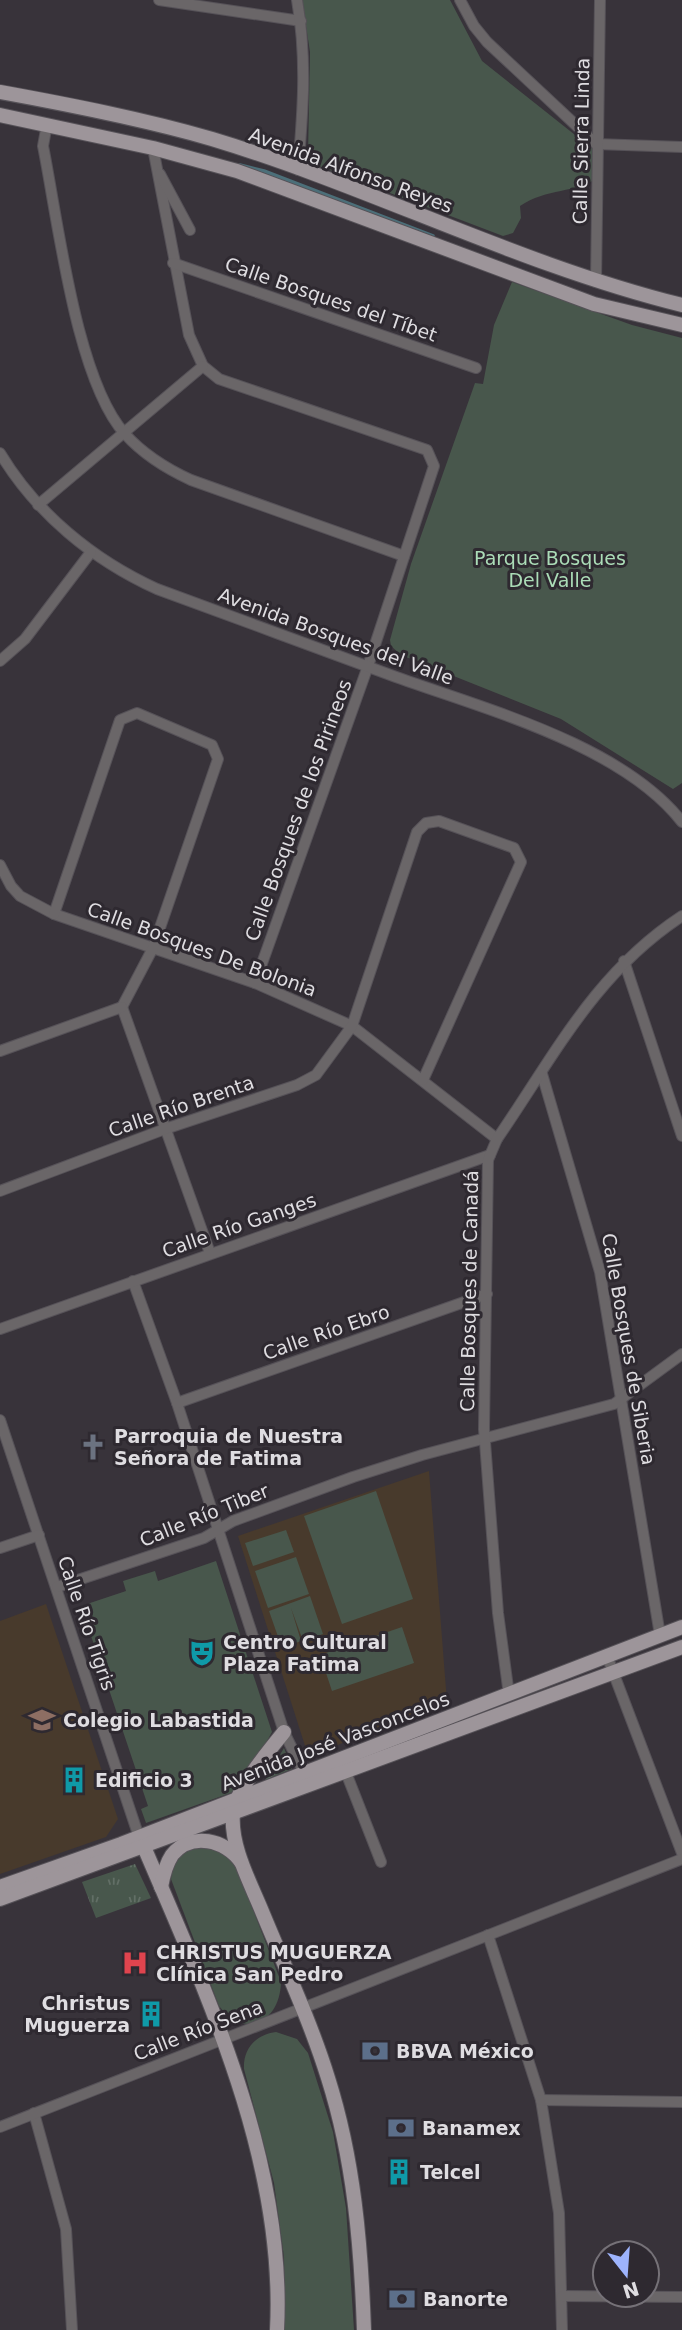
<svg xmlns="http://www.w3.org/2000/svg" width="682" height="2330" font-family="'DejaVu Sans',sans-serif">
<defs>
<pattern id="grass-tufts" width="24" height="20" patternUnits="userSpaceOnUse" patternTransform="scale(1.75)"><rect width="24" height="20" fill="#48574c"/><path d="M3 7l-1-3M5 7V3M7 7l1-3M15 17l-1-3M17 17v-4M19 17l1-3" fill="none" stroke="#626f66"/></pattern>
<pattern id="garden-furrows" width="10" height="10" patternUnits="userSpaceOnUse" patternTransform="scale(1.75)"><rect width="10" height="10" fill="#48574c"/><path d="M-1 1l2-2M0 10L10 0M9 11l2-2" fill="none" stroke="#626f66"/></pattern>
</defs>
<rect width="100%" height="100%" fill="#38333a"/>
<g fill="#483a2c">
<polygon points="429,1471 447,1702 312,1755 307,1752 238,1536"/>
<polygon points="46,1604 118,1819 106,1837 0,1874 0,1621"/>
</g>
<polygon fill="url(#grass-tufts)" points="135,1864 151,1898 96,1918 82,1882"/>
<g fill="#48574c">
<path d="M302,0H450L482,61L594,150L597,178C577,193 546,188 520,206L521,218L513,233L503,236L319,166L308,156L310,52Z"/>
<polygon points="512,282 632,325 682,338 682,783 673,789 561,719 401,655 391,646 390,640 411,564 475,383 483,384 494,325"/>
<polygon points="376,1491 413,1599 342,1624 304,1516"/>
<polygon points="286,1530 294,1552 253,1566 245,1543"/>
<polygon points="296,1557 309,1594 268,1608 255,1571"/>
<polygon points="216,1561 272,1732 239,1790 146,1823 141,1809 148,1806 81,1606 126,1591 123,1581 155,1571 158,1581"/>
<polygon points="310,1596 323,1634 303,1641 291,1608 301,1641 282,1648 269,1611"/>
<polygon points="402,1627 414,1663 332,1691 320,1655"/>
<path d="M212,1844L235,1863L281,1982C280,2022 245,2040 219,2006L171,1879L173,1865L183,1851Z"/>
<path d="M276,2032L297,2039L308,2053L333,2132L346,2208L354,2330H285L284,2257L274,2183L244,2069C243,2049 255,2035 276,2032Z"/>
</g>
<polygon fill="url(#garden-furrows)" points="284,1748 292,1769 265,1780"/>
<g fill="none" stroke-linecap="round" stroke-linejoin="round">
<polyline stroke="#4c6f79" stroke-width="3.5" points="240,165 264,171 433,236"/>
<g stroke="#565258" stroke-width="12">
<g id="minor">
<polyline points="159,0 301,21"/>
<path d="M297,0C307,58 303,111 298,170"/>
<polyline points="460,0 474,26 487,42 596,144 682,147"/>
<path d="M47,124L43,146C58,220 76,380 125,434C143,454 167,469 191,480L404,556"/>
<polyline points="153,148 189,335 203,366 219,379 427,450 434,466 368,666 255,983"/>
<polyline points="160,174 190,230"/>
<polyline points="173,263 476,368"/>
<polyline points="596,282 600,0"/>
<path d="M0,453C36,513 93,560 157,589C237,618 316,648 396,677C485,709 622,745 682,822"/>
<polyline points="38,505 203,366"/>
<polyline points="0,661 25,639 91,552"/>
<polyline points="0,865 11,886 20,896 54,914 255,983 352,1026 497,1139"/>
<polyline points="54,914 120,720 137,713 212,745 218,759 153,948 122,1007"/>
<polyline points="624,961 682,1136"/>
<polyline points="122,1007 210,1253"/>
<polyline points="0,1051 122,1007"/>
<polyline points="542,1074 600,1272 660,1635"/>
<polyline points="0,1191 165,1129 297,1085 316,1075 352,1026 417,832 426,823 439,821 514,848 521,862 423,1080"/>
<polyline points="133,1281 177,1403 284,1732 304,1773"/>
<polyline points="0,1329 490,1155"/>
<polyline points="177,1403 487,1294"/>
<polyline points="0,1420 139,1837"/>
<polyline points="0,1548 39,1535"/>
<polyline points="57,1587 204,1538 233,1521 353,1477 422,1455 614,1404 682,1354"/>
<polyline points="607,1656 682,1853"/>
<path d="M509,1695L498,1613L484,1429L488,1160L497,1139C554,1056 595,973 682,916"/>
<polyline points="343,1765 381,1862"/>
<polyline points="488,1935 541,2100 559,2213 562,2330"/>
<polyline points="541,2100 682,2102"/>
<polyline points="34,2113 66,2229 72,2330"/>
<polyline points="0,2127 682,1859"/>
<polyline points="562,2296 682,2297"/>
</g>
</g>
<g stroke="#565258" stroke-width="16">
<g id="major">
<path d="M0,92C71,105 143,119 212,139C371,187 520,265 682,305"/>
<polyline points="0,115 153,148 237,171 594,304 682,325"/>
<path d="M284,1732C270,1749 235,1791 233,1813C230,1845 249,1880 261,1909C284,1965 310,2020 328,2078C354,2160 361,2244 364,2330"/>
<path d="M141,1840C206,1992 286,2161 277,2330"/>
<polyline points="0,1887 121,1844 682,1627"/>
<path d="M161,1887C163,1876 166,1864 172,1855C191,1831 226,1840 241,1862"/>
<polyline points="0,1899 682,1647"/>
</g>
</g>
<use href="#minor" stroke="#6a6668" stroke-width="10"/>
<use href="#major" stroke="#9d959a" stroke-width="14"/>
</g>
<defs>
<g id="church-bare" transform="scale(2.1)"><path d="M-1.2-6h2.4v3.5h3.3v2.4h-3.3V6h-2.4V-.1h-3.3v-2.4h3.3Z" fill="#6b7280" stroke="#2e2930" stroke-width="2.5" paint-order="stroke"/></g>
<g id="theatre-bare" transform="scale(2.1)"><path d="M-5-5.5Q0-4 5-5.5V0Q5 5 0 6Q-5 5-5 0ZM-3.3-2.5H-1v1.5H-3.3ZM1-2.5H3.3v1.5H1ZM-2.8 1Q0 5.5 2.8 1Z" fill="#0f9aa8" stroke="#2e2930" stroke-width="2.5" paint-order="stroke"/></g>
<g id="school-bare" transform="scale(2.1)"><path d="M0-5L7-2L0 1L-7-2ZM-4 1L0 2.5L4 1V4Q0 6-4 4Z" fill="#8d6e63" stroke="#2e2930" stroke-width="2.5" paint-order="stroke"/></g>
<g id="building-bare" transform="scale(2.1)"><path d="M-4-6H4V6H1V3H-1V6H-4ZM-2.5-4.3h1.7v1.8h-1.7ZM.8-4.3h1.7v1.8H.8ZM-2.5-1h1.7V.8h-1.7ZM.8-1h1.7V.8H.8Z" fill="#0f9aa8" stroke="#2e2930" stroke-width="2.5" paint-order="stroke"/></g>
<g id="hospital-bare" transform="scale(2.1)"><path d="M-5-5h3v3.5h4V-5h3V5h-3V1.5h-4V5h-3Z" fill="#e0444e" stroke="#2e2930" stroke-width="2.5" paint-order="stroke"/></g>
<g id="bank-bare" transform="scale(2.1)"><path d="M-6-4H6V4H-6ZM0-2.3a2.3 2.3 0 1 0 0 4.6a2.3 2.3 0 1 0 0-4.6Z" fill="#5c6f8a" stroke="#2e2930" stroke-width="2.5" paint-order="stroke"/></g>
</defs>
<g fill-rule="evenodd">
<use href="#church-bare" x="93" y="1447"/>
<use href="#theatre-bare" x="202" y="1653"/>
<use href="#school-bare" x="42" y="1720"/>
<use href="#building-bare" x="74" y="1780"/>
<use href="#hospital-bare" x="135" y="1963"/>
<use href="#building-bare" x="151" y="2014"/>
<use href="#bank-bare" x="375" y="2051"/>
<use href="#bank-bare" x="401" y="2128"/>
<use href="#building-bare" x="399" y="2172"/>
<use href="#bank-bare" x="402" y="2299"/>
</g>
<g text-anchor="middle" stroke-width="6" stroke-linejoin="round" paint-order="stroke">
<g font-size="19" fill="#dfdde1" stroke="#2e2930">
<text transform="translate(581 141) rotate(-89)" y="7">Calle Sierra Linda</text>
<text transform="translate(351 170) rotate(20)" y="7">Avenida Alfonso Reyes</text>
<text transform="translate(331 299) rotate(19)" y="7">Calle Bosques del Tíbet</text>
<text transform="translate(336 636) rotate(20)" y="7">Avenida Bosques del Valle</text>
<text transform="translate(298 810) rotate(-70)" y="7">Calle Bosques de los Pirineos</text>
<text transform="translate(202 949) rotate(20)" y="7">Calle Bosques De Bolonia</text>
<text transform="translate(181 1106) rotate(-19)" y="7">Calle Río Brenta</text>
<text transform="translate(239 1225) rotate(-19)" y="7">Calle Río Ganges</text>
<text transform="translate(469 1291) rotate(-89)" y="7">Calle Bosques de Canadá</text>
<text transform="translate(326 1332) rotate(-19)" y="7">Calle Río Ebro</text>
<text transform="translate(629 1349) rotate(80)" y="7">Calle Bosques de Siberia</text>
<text transform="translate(204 1515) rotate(-22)" y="7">Calle Río Tiber</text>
<text transform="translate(87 1623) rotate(71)" y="7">Calle Río Tigris</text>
<text transform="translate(335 1741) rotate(-21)" y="7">Avenida José Vasconcelos</text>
<text transform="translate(198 2030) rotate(-21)" y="7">Calle Río Sena</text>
</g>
<g font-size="19" fill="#abdcb7" stroke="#2e2930">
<text x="550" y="565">Parque Bosques<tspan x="550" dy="22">Del Valle</tspan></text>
</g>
<g font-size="19" font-weight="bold" fill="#dfdde1" stroke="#2e2930" text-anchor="start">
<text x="114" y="1443">Parroquia de Nuestra<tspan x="114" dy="22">Señora de Fatima</tspan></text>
<text x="223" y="1649">Centro Cultural<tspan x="223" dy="22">Plaza Fatima</tspan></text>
<text x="63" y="1727">Colegio Labastida</text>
<text x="95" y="1787">Edificio 3</text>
<text x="156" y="1959">CHRISTUS MUGUERZA<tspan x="156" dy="22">Clínica San Pedro</tspan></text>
<text x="130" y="2010" text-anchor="end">Christus<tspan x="130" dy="22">Muguerza</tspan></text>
<text x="396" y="2058">BBVA México</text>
<text x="422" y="2135">Banamex</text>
<text x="420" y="2179">Telcel</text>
<text x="423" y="2306">Banorte</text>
</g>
</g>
<g transform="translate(626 2274) rotate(163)"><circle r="33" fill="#2e2930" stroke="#757177" stroke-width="2"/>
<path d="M0-5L12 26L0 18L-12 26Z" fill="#9eb4fd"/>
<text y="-10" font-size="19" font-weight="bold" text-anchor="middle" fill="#dfdde1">N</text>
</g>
</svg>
